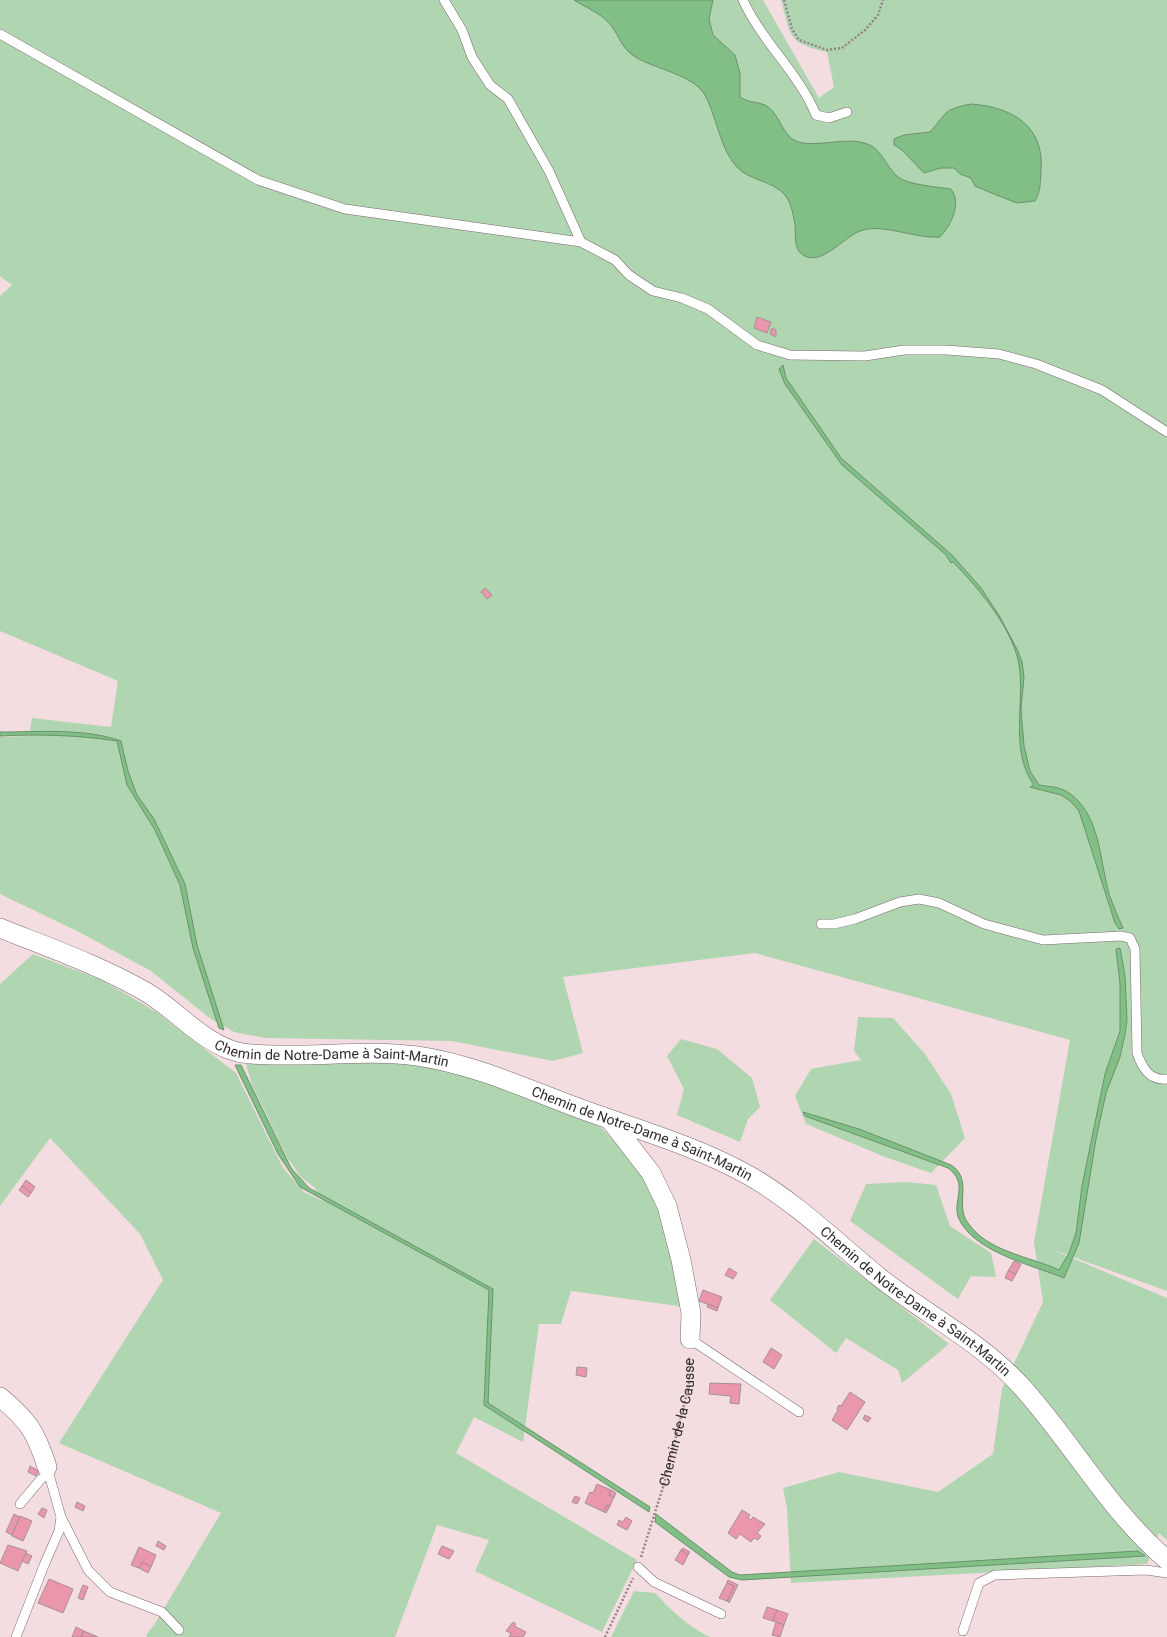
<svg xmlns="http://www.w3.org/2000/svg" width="1167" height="1637" font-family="Roboto,sans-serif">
<rect width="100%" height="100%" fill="#f3dde1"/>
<g fill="#b0d5b1">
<path d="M0,0H763L819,98L834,87L827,52C787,43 791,36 781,0H1167V1291L1048,1248L1167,1298V1540L1159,1533L1147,1564L791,1583L787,1508L783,1488L839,1472L938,1492L993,1454L1002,1389L1043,1302L1034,1242L1070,1040L755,953L563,977L583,1053L553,1061L452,1041L266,1038L234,1032L211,1019L151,971L79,932L0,894V737L29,736L32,718L111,727L118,681L0,631V296L12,285L0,276Z"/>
<polygon points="33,954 99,979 126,994 156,1012 236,1073 283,1168 304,1192 323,1201 314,1187 301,1177 287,1157 252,1085 246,1064 414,1062 457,1069 599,1125 645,1175 665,1216 685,1307 571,1291 561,1324 539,1324 523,1442 474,1417 456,1453 637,1560 602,1632 475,1571 489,1540 437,1525 395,1637 147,1637 146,1635 154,1625 221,1513 59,1443 163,1280 140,1234 50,1138 0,1206 0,984"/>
<polygon points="858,1017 893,1018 925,1054 951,1094 965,1138 931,1173 885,1157 806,1124 795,1096 811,1069 861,1060 854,1051"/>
<polygon points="681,1039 717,1049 752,1078 760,1107 748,1119 740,1142 677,1115 684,1089 667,1056"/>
<polygon points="906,1182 936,1185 950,1226 991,1253 996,1277 971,1276 958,1299 850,1221 866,1184"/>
<polygon points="814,1239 949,1344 902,1383 898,1370 846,1338 836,1353 770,1300"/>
<path d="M634,1591L655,1593C672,1611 687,1626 710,1637H611Z"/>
</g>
<g fill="#81bf86" stroke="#69926b">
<path d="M574,0H713L709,19L713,35L735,55L740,74V97C751,104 760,101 768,107C782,117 782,140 803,143C825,146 849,136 870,145C883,152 887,168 898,177C908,185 938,187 951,189C962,204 951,225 940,237C916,239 885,224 863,230C847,234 825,263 807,257C793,252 796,237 795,226C794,217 791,202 785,195C772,180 749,181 736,166C720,148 716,115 705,95C693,75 656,69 637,58C620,48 621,37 609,23C600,13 585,7 574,0Z"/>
<path d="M971,104C1011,107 1045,125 1041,171C1040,184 1041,190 1035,201L1017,203L994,194L975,186L971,178L960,174L954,168H941L924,173L902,150L894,145V139L904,135L930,132C948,112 942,110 971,104Z"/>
<path d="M783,365L786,378L841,458L952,555L981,588L1000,617L1018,651L1022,662L1024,677L1021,709L1024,746L1030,771L1039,785C1049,787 1059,786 1069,793C1100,814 1100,861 1109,894C1113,905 1118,917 1123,928L1119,929L1115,923L1079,811L1070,801L1061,795L1030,787L1034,785C1011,754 1023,708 1020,672C1017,632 979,589 953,562L951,563L946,555L842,465L785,384L779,369Z"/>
<path d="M0,732C38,732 85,728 121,741L128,771L137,795L154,819L185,884L197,945L224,1030L219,1028L193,948L180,885L155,830L127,785L117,741C78,735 39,734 0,736Z"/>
<path d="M1120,948L1125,976L1127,1020L1125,1034L1120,1057L1106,1093L1096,1139L1079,1243L1064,1278C1032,1265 974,1252 959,1219C951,1202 970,1184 948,1168L805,1116L803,1112L859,1129L951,1165C974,1180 954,1205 968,1223C988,1252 1029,1256 1059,1270L1069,1253L1076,1233L1082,1186L1105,1074L1120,1031V983L1116,949Z"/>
<polygon points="235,1065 241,1065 291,1168 309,1188 493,1289 488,1403 650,1507 649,1512 484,1405 489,1290 300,1187 278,1154"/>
<polygon points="656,1514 732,1572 740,1575 1138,1551 1145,1556 742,1580 729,1577 655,1522"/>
</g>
<g fill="#ea97ab" stroke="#a59195">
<polygon points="757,317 771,322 767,333 754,328"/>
<polygon points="772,328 776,330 776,337 770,334"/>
<polygon points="485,588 492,595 487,599 481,592"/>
<polygon points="26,1180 35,1187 31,1193 22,1186"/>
<polygon points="22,1186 31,1193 28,1197 19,1190"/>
<polygon points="1014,1261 1021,1264 1016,1274 1008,1271"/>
<polygon points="729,1268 737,1273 733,1279 725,1275"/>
<polygon points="1008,1271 1016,1274 1012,1281 1005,1278"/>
<polygon points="703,1290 722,1297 718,1308 699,1301"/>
<polygon points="708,1304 718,1308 717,1311 707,1307"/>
<polygon points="771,1348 782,1355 774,1369 763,1362"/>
<polygon points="577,1367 587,1368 586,1377 576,1375"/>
<polygon points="710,1383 741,1384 739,1404 730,1403 731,1396 709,1394"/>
<polygon points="850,1392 865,1402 847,1430 832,1420 838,1410 837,1409 839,1405 841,1406"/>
<polygon points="865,1415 871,1418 868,1422 863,1419"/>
<polygon points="30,1466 39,1471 36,1476 28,1472"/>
<polygon points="597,1484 611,1490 609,1495 614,1497 610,1506 607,1505 604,1512 585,1503 590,1492 593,1493"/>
<polygon points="611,1490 616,1493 614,1497 609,1495"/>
<polygon points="575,1496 580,1498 577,1504 572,1502"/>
<polygon points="77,1502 85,1506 83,1511 75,1507"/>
<polygon points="607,1505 610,1506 606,1513 604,1512"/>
<polygon points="42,1508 47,1510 44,1518 38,1514"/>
<polygon points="742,1510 750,1515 748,1518 751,1520 753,1517 765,1524 757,1533 761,1536 758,1540 754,1538 751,1542 740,1534 736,1539 728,1533"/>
<polygon points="14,1514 20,1517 12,1535 6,1532"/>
<polygon points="20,1516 32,1521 23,1541 12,1536"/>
<polygon points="626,1517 632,1521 627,1530 617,1525 619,1520 623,1522"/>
<polygon points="158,1541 166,1546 164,1550 156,1546"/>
<polygon points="8,1545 27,1551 18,1571 0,1563"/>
<polygon points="442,1546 454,1551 449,1559 438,1554"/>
<polygon points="139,1547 156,1555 151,1567 142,1562 139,1568 131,1565"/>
<polygon points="683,1548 690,1552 688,1555 681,1550"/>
<polygon points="681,1550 688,1555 683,1565 675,1560"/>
<polygon points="26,1553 32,1556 28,1564 22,1561"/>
<polygon points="142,1562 151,1567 148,1573 139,1568"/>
<polygon points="49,1579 73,1589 63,1613 38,1603"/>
<polygon points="728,1580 738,1585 729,1603 727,1601 734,1586 727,1583"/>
<polygon points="727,1583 734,1586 727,1601 719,1598"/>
<polygon points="83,1585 88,1587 83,1600 78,1598"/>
<polygon points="767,1607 777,1610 773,1621 763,1618"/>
<polygon points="777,1610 788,1614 784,1625 773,1621"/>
<polygon points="513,1622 516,1624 514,1626 526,1632 523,1637 509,1637 511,1633 506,1631"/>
<polygon points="776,1622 784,1625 780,1637 772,1635"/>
<polygon points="76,1627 84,1631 81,1637 72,1637"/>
<polygon points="84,1631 98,1637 81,1637"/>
</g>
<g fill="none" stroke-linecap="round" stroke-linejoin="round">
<g stroke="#7a676b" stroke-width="10">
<g id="service">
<polyline points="444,0 462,30 472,57 490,85 508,99 549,171 581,242 615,260 629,275 653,291 682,298 708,309 757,345 790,355 865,356 904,350 946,350 999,354 1036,364 1102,390 1167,432"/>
<path d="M743,0C762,42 799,73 816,115L829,118L847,112"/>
<polyline points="0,34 258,180 345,209 581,242"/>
<path d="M821,924H834L855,919L900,902L919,899L939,903L984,924L1043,940L1121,936L1130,938L1135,949L1137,1053C1142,1067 1149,1081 1167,1079"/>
<polyline points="690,1339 799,1412"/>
<polyline points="20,1504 41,1479 49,1474"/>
<polyline points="61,1517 88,1570 110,1592 162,1612 179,1630"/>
<polyline points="638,1567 654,1582 721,1614"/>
<polyline points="963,1631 979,1583 995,1575 1146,1570 1167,1573"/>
<polyline points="16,1637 45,1563 59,1531 61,1517 47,1467"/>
</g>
</g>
<g stroke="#7a676b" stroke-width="20">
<g id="minor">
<path id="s2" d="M0,928C50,948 99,965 146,992C175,1009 199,1039 231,1050C246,1056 263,1054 278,1055C325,1056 371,1050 417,1056C473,1064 527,1089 581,1109C636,1129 696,1146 748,1175C796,1202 836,1242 879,1277C925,1314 980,1341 1021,1386C1072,1442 1109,1511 1167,1560"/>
<polyline points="610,1120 651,1173 667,1206 681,1260 691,1313 690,1339"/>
<path d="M0,1397C28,1420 36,1432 47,1467"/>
</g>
</g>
<g stroke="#938487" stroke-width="2.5" stroke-dasharray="2 2" stroke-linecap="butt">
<polyline points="784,0 792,29 799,40 827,50 842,48 865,30 878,15 883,0"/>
<path id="s1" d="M641,1557L664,1484L689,1385V1356"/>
<polyline points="605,1637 633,1578"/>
</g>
<use href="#service" stroke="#fff" stroke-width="9"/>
<use href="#minor" stroke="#fff" stroke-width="19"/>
</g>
<g text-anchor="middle" stroke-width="3.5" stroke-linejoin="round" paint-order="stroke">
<g font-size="14" fill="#322a2c" stroke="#fff">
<text dy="5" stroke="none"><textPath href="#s2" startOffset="364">Chemin de Notre-Dame à Saint-Martin</textPath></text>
<text dy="5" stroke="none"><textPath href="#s2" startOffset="688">Chemin de Notre-Dame à Saint-Martin</textPath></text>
<text dy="5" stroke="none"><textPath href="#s2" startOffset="1012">Chemin de Notre-Dame à Saint-Martin</textPath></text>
<text dy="5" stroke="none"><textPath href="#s1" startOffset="140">Chemin de la Causse</textPath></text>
</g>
</g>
</svg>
